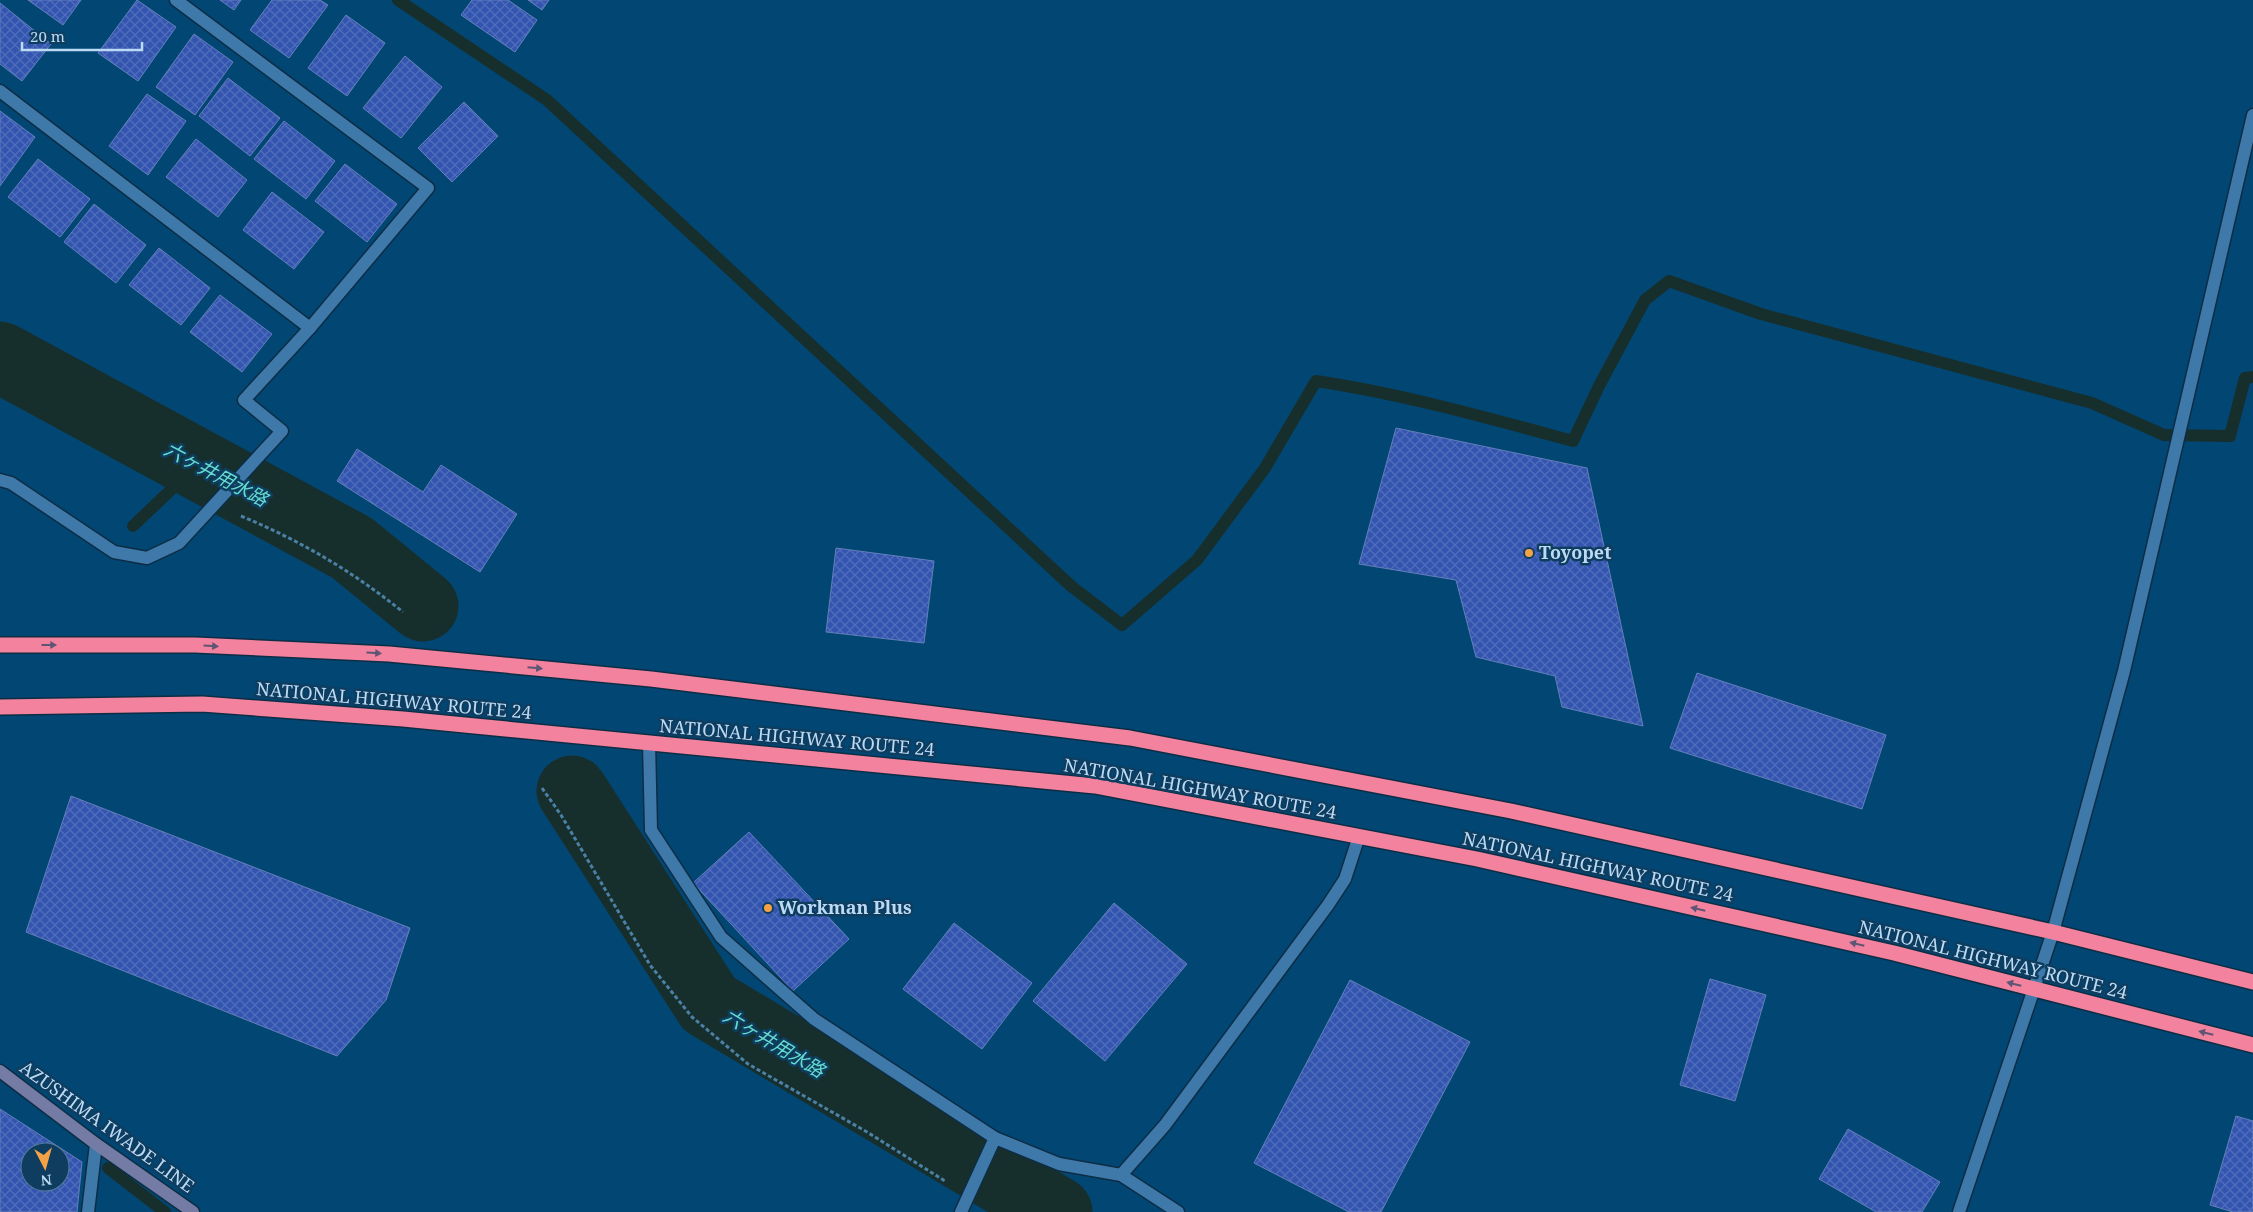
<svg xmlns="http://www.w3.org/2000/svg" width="2253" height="1212" font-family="'Noto Serif','Noto Sans JP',serif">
<defs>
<pattern id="building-cross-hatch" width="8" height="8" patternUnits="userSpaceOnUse" patternTransform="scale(1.25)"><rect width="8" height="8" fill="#3355b0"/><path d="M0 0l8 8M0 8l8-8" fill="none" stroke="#4f6dbb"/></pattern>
</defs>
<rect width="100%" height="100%" fill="#024774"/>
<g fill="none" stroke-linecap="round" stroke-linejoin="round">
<g stroke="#172f2c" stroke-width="12">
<path d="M398,0L547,100L1071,586L1122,625L1197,560L1265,468L1316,381C1403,394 1488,418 1573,441L1599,386L1645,300L1669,281L1761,314L2092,403L2164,435L2230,436L2245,378L2253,377"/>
<polyline points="133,526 198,464"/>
<polyline points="108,1168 165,1212"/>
</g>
<g stroke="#172f2c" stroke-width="71">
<polyline points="0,357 352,548 423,606"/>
<polyline points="572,791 709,1004 1057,1212"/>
</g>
</g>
<g fill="url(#building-cross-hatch)" stroke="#647fbb" fill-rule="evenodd">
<polygon points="28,0 81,0 63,25"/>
<polygon points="137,0 176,27 138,81 98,53"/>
<polygon points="220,0 241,0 234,10"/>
<polygon points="272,0 320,0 328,5 289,58 250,30"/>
<polygon points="472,0 508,0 537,20 515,52 461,15"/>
<polygon points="528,0 549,0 542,10"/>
<polygon points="0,3 51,44 22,81 0,64"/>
<polygon points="346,15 385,43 347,96 308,68"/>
<polygon points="194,34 233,62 195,115 156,87"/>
<polygon points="405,56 442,87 401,138 363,108"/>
<polygon points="228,78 280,118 250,156 199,116"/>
<polygon points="147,94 186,121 148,175 109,146"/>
<polygon points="464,102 498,136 452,182 418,148"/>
<polygon points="0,111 35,137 0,186"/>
<polygon points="284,121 335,161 306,199 254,159"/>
<polygon points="196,139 247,180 218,217 166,177"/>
<polygon points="38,159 90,199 60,237 8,197"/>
<polygon points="345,164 397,204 367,242 315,201"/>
<polygon points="272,192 324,232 294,269 243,230"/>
<polygon points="94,204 146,245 116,283 64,242"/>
<polygon points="159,248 210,288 181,325 129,285"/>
<polygon points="220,295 272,334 242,372 190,332"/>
<polygon points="1396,428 1587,468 1643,726 1562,707 1555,676 1476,657 1456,580 1359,564"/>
<polygon points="357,449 423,492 441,465 517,514 480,572 337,481"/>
<polygon points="836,548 934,561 924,643 826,632"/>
<polygon points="1697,673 1886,735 1862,809 1670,748"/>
<polygon points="71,796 410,928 386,1000 337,1056 26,932"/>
<polygon points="749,832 849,939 793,991 693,883"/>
<polygon points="1114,903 1187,964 1105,1061 1033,1001"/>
<polygon points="954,923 1032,983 982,1049 903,989"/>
<polygon points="1710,979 1766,995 1735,1101 1680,1085"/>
<polygon points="1350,980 1470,1042 1381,1212 1349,1212 1254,1163"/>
<path d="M0,1109L82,1162L77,1212H0ZM30,1152H60V1182H30Z"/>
<polygon points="2236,1116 2253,1121 2253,1212 2233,1212 2210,1205"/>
<polygon points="1848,1129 1940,1182 1922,1212 1876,1212 1819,1179"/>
</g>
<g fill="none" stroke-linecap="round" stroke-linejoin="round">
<g stroke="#0d2d45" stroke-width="15">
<g id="street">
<polyline points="0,91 310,328"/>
<polyline points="0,480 11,483 114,552 147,558 179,543 282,431 244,400 310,328 428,188 176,0"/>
<polyline points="649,743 651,830 721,937 814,1019 995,1138 1059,1164 1121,1175 1178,1212"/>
<polyline points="1121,1175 1165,1125 1328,905 1345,879 1359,836"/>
<polyline points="88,1212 96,1144"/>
<polyline points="961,1212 995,1138"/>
<polyline points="1959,1212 2053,932 2124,671 2253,115"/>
</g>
</g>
<g stroke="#0d2d45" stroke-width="15">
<polyline id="secondary" points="0,1071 96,1144 193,1212"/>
</g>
<g stroke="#0d2d45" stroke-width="18">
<g id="highway">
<polyline points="0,645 195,645 389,654 651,679 1130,738 1511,811 2053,932 2253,982"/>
<polyline points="0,707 202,704 403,719 1095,786 1477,859 1894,953 2253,1045"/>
</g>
</g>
<g stroke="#4b81a6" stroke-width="3" stroke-dasharray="4 2.5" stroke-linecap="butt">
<path d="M241,516C301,541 352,571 403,612"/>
<polyline points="542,788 561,815 650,965 692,1017 748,1064 867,1132 945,1181"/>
</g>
<use href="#street" stroke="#3e79a9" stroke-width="12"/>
<use href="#secondary" stroke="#747ca5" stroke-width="12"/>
<use href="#highway" stroke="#f2829d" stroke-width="15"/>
</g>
<defs><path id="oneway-solid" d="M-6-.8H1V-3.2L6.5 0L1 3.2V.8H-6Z" transform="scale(1.25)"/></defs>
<g fill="#5e5575">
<use href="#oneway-solid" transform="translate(49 645)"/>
<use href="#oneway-solid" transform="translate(211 646) rotate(3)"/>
<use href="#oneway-solid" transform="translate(374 653) rotate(3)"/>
<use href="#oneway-solid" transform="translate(535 668) rotate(5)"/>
<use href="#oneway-solid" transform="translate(1698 909) rotate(-167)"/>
<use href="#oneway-solid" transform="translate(1857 944) rotate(-167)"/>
<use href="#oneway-solid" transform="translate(2014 984) rotate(-166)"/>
<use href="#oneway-solid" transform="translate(2206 1033) rotate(-166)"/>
</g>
<g fill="#f5a246" stroke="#0e3d5f" stroke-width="2">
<circle cx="1529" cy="553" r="5"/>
<circle cx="768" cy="908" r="5"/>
</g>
<g text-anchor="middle" stroke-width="5" stroke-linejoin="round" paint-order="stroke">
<g font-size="18" font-weight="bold" fill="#bcdaf4" stroke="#0e3d5f" text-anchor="start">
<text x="1539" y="559">Toyopet</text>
<text x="778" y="914">Workman Plus</text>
</g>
<g font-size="18" fill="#bcdaf4" stroke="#0e3d5f">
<text transform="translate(394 701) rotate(5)" y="6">NATIONAL HIGHWAY ROUTE 24</text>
<text transform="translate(797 738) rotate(5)" y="6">NATIONAL HIGHWAY ROUTE 24</text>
<text transform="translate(1200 789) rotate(10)" y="6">NATIONAL HIGHWAY ROUTE 24</text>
<text transform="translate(1598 867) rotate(12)" y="6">NATIONAL HIGHWAY ROUTE 24</text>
<text transform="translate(1993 960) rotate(14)" y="6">NATIONAL HIGHWAY ROUTE 24</text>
<text transform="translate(107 1127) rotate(36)" y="6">AZUSHIMA IWADE LINE</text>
</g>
<g font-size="19" font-style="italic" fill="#64dbcd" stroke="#0e3d5f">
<text transform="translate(216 474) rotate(28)" y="7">六ヶ井用水路</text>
<text transform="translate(774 1043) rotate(31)" y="7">六ヶ井用水路</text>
</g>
</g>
<g transform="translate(45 1167) rotate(174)"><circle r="24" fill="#0e3d5f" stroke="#547c9b"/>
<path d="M0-4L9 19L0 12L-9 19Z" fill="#f5a246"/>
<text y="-8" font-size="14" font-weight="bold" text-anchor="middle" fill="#bcdaf4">N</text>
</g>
<path d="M22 42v8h120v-8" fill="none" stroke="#bcdaf4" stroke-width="2.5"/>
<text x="30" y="42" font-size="15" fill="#bcdaf4" stroke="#0e3d5f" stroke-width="4" paint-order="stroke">20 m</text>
</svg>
